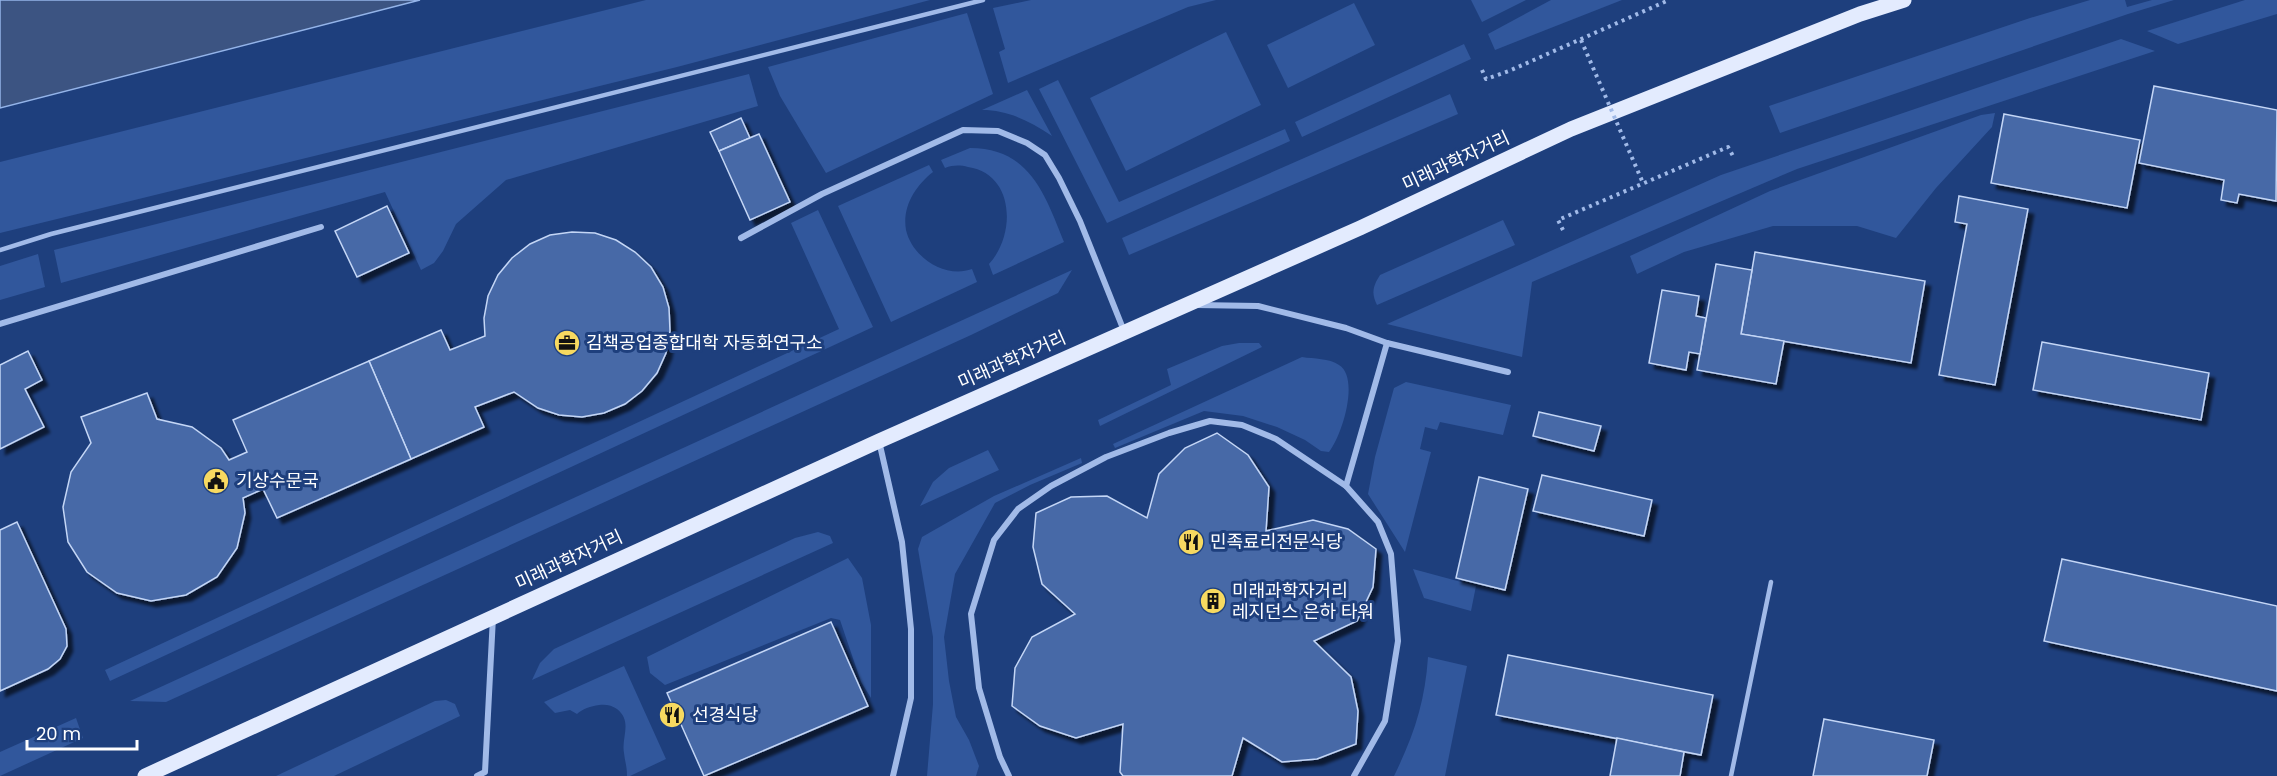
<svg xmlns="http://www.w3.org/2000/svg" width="2277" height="776" font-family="Poppins,'Noto Sans KR',sans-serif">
<defs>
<filter id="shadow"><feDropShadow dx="5.5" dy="5.5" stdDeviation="1.5" flood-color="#0009"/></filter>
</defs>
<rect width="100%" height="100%" fill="#1e3f7d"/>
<g fill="#31579c">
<polygon points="646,0 930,0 677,67 0,233 0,162"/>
<polygon points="1031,0 1216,0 1188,7 1008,83 999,52 1005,49 993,8"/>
<polygon points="1471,0 1526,0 1482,22"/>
<polygon points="1551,0 1622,0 1495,50 1488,34"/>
<polygon points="2090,0 2125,0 2127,7 2152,0 2174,0 2128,14 1780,133 1769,106 2030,18"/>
<polygon points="2245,0 2277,0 2277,14 2178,44 2147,31"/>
<polygon points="1354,3 1375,45 1288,88 1267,45"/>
<polygon points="967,13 993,94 826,173 780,96 768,67"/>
<polygon points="1226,32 1261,105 1126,171 1090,98"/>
<polygon points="2121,39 2155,51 1797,169 1532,282 1522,357 1387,324 1721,175"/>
<polygon points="1464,44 1471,59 1302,137 1295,122"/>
<polygon points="749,74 758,106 506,180 456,224 443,251 434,263 421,270 385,192 61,283 54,250"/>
<polygon points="1058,80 1119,202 1285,129 1290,141 1107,223 1039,89"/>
<path d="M1027,90L1052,136C1030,121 1008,110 982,110Z"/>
<polygon points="1450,94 1458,114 1129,255 1122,238"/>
<polygon points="1995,113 1992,127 1936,188 1896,238 1857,226 1773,226 1684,252 1637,274 1630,256 1770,191 1981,115"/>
<path d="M970,148C1030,148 1045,195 1064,242L993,275L989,264C1016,235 1015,174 968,167C960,165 953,165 945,168L941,160Z"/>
<path d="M929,165L933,172C915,186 902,207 906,230C912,257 945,279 972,269L977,282L891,322L838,206Z"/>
<polygon points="818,210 873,327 110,681 105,670 839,329 791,223"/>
<path d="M1503,220L1515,245L1377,305C1371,293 1373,286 1380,275Z"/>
<polygon points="38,254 45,287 0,300 0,266"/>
<polygon points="1072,270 1058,293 971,335 166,702 130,701"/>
<polygon points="1239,343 1259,343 1262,347 1100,426 1098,420 1171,385 1167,369 1222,346"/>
<path d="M1302,357C1314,359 1329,358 1339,365C1360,378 1342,436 1329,452L1321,451L1305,440L1277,427L1243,416L1204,411L1115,448L1113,444Z"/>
<polygon points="1406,382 1511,405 1503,435 1440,422 1437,430 1425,427 1420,449 1431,452 1405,552 1368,494 1375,457 1394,388"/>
<polygon points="988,450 999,470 920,506 933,482 949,468"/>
<polygon points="1081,458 1082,463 1030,485 995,503 955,574 944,637 949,681 956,717 969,740 979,766 976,776 927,776 933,704 933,637 918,549 922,537 994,496"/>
<polygon points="818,532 830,536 833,543 532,680 540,663 554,649 795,538"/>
<polygon points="848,558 862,578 871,625 871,698 861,682 840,620 831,618 665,685 650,673 647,657"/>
<polygon points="1413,569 1476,586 1471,611 1424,598"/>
<path d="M1428,657L1467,666L1445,776H1394C1414,735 1425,702 1428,657Z"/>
<path d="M624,666L666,759L630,776H627C627,766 625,762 624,753C621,737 633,722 617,709C612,705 605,704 599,705C591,706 582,709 577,714L570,710L555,713L544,702Z"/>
<polygon points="446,700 455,704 460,716 334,776 276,776 435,701"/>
<polygon points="76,718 83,738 0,776 0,752"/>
</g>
<polygon fill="#3c5482" stroke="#94b4e9" stroke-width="1.5" points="0,0 420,0 0,108"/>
<g fill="#4669a7" stroke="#c4d6f6" stroke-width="1.5" filter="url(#shadow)">
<polygon points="2154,86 2277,110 2276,201 2239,194 2237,203 2221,200 2224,180 2139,163"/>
<polygon points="2004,114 2140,140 2127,208 1991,183"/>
<polygon points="741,118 750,138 719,151 710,132"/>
<polygon points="759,134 790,202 750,220 719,151"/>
<polygon points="1959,196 2028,209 1995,385 1939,375 1967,224 1955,222"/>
<polygon points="387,206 409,253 357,277 335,231"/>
<polygon points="572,232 595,233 616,240 635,252 651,267 663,287 669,308 670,331 666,353 657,373 642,391 625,404 604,413 582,417 559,415 538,408 514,392 475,407 484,427 411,459 369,361 441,330 450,350 485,336 484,318 488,296 498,275 512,258 530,244 550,235"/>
<polygon points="1755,252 1925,281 1911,363 1741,334"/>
<polygon points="1716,264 1752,270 1741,334 1784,341 1776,384 1697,370"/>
<polygon points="1662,290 1699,296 1696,316 1706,318 1700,354 1689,352 1686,370 1649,363"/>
<polygon points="2042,342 2209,373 2201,420 2033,390"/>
<polygon points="28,351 42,380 25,389 44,427 0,449 0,365"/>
<polygon points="369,361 411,459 277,518 263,489 243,498 245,513 237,548 217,577 186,595 151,601 117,593 87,572 68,542 63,507 71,472 91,443 81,417 147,393 157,419 192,427 221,448 229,460 247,452 233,420"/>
<polygon points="1539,412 1601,426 1594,451 1533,436"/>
<polygon points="1217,433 1248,455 1269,487 1266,531 1313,520 1348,529 1376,549 1373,587 1357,621 1314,641 1351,677 1358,711 1356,744 1317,759 1282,762 1243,738 1232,776 1123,776 1120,772 1123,724 1076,738 1040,726 1012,706 1015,668 1032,637 1075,614 1042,584 1033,547 1036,513 1071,497 1107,496 1147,518 1159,474 1185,448"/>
<polygon points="1542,475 1652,500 1644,536 1533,511"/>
<polygon points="1479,477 1528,489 1505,590 1456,578"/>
<polygon points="17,522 66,629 67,646 60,659 48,669 0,691 0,530"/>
<polygon points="2062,559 2277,606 2277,691 2044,641"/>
<polygon points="831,622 868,706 704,776 667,693"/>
<polygon points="1508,655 1713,695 1701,755 1496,715"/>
<polygon points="1824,719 1934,740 1927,776 1813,776"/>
<polygon points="1617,738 1684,752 1680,776 1610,776"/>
</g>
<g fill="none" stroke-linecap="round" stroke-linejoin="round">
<g stroke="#a1bae8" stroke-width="4" stroke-dasharray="3 4.5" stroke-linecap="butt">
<polyline points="1482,70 1486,79 1509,71 1669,0"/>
<polyline points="1563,230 1558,220 1728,147 1733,156"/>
</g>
<g stroke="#a1bae8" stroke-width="4.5">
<polyline points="0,250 51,234 983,0"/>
<polyline points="1731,776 1771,582"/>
</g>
<g stroke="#a1bae8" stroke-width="6">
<polyline points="741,238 822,194 963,130 998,131 1027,143 1045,155 1059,178 1080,221 1124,331"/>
<polyline points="1196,305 1258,306 1346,328 1387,343 1508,372"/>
<polyline points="0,324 321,227"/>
<polyline points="879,441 902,542 911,629 911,698 893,776"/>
<polyline points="477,776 485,772 493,617"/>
<polyline points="1009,776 1000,757 979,688 971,614 994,540 1018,509 1051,486 1106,457 1169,433 1210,421 1242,425 1276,439 1346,486"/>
<polyline points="1354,776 1385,721 1398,641 1391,554 1378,522 1346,486 1387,343"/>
</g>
<polyline stroke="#e3ebfe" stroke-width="15" points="145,776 879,441 1360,228 1571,129 1860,14 1904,0"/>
<polyline stroke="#a1bae8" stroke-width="4" stroke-dasharray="3 4.5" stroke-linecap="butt" points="1581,40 1643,183"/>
</g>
<defs>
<g id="office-disc" transform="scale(1.35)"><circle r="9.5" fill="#f7d960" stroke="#1e3f7d"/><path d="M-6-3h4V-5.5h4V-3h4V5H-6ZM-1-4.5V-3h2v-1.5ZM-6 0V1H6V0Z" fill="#111"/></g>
<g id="civic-disc" transform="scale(1.35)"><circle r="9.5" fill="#f7d960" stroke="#1e3f7d"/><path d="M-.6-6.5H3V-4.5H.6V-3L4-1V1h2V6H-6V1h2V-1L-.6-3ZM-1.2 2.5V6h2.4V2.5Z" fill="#111"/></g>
<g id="restaurant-disc" transform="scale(1.35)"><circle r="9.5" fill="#f7d960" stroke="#1e3f7d"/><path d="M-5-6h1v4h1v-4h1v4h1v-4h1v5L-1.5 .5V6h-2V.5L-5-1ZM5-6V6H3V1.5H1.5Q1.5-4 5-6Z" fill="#111"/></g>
<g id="building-disc" transform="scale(1.35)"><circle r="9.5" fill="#f7d960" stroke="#1e3f7d"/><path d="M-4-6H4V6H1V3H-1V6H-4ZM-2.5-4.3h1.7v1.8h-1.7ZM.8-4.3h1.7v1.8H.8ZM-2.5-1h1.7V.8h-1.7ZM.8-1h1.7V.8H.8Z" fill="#111"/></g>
</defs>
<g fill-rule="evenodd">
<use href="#office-disc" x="567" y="343"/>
<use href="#civic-disc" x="216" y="481"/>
<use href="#restaurant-disc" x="1191" y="542"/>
<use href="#building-disc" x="1213" y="601"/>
<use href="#restaurant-disc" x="672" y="715"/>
</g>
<g text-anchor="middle" stroke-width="6" stroke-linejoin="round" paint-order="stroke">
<g font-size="18" fill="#fff" stroke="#1e3f7d">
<text transform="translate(1456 161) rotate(-25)" y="6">미래과학자거리</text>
<text transform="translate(1012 360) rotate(-24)" y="6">미래과학자거리</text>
<text transform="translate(569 560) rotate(-25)" y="6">미래과학자거리</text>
</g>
<g font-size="18" fill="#fff" stroke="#1e3f7d" text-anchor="start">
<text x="586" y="349">김책공업종합대학 자동화연구소</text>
<text x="236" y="487">기상수문국</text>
<text x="1210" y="548">민족료리전문식당</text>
<text x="1232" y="597">미래과학자거리<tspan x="1232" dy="21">레지던스 은하 타워</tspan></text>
<text x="692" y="721">선경식당</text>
</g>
</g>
<path d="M27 740v9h110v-9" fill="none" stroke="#ffffff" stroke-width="3"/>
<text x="36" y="740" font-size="18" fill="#ffffff" stroke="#1e3f7d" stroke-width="4.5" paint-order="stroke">20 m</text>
</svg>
